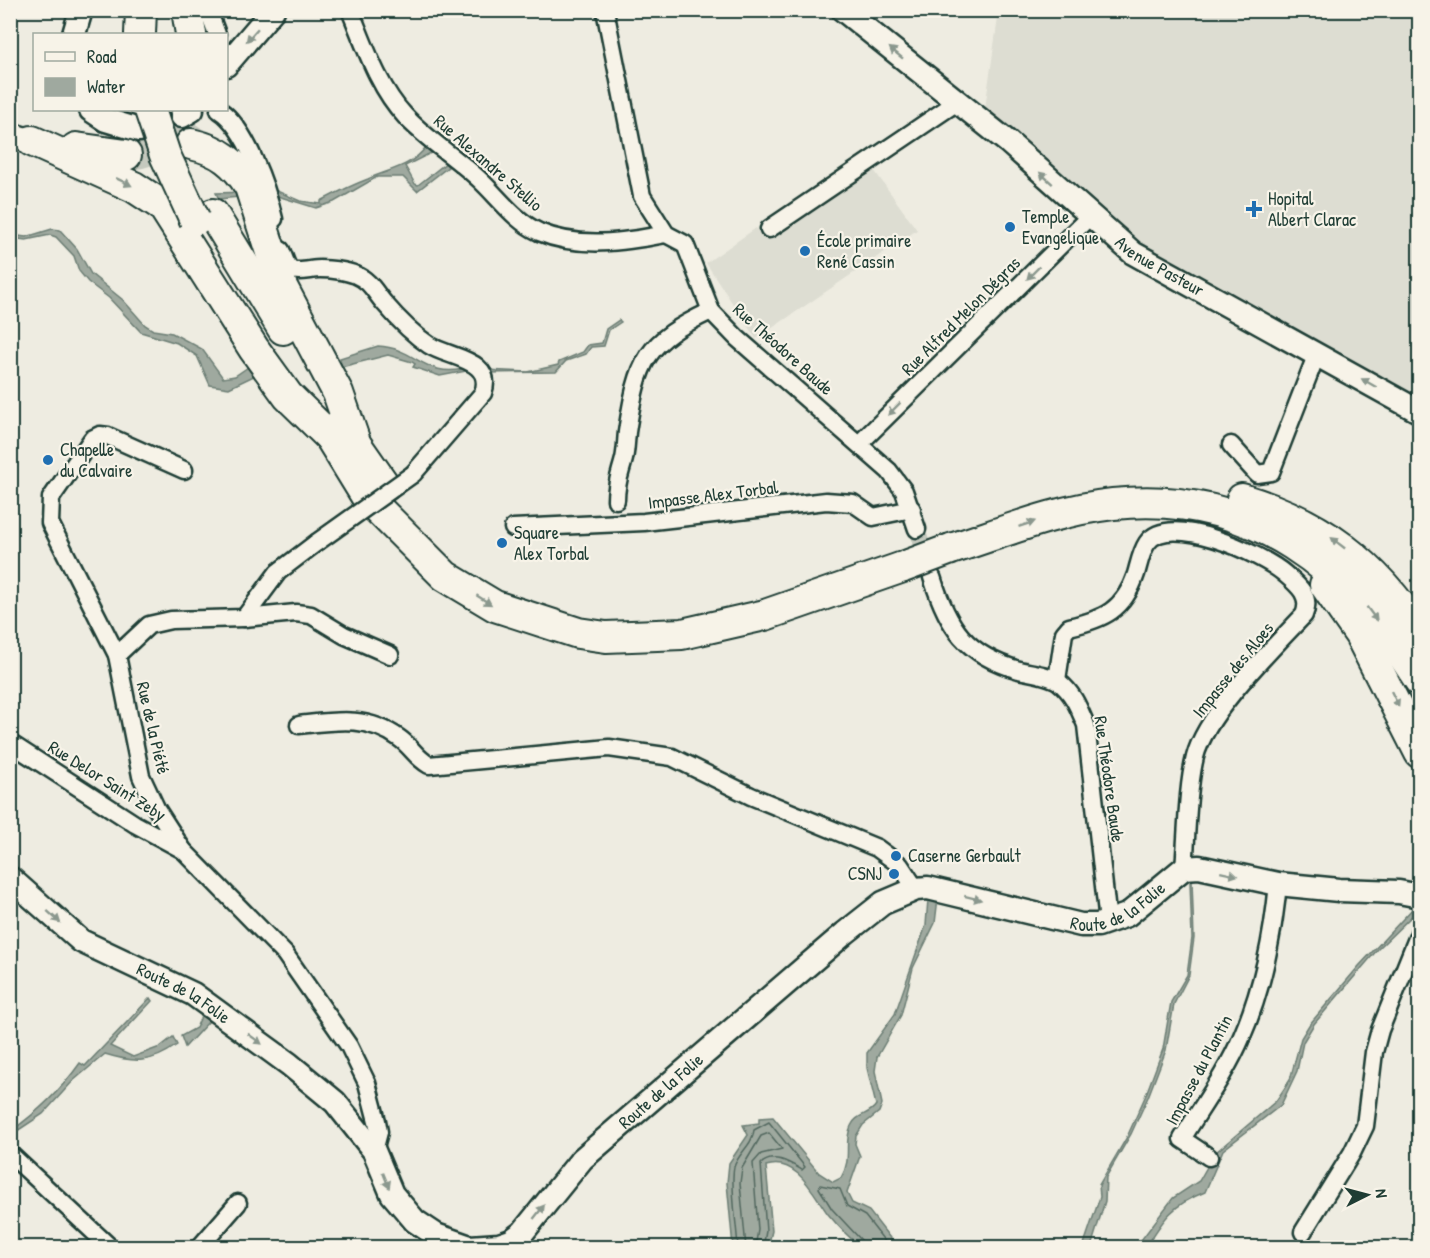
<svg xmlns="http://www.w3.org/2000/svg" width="1430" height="1258" font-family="'Patrick Hand',sans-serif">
<rect width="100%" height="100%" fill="#eeece1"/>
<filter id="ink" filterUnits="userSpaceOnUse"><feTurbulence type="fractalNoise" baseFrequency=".0167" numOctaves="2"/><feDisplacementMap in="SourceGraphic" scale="12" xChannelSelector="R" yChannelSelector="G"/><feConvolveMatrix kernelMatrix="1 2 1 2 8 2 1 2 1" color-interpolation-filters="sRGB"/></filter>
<g filter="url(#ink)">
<g fill="#ddddd2">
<polygon points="999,11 1419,11 1419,412 1169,275 983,122"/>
<polygon points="871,166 917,230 756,339 706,263 756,228 764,238"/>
</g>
<g fill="#9fa99f" stroke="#6c7e74" stroke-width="1.5">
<path d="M426,147L433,152L405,166L415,184L418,185L446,163L448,167L417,191L403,177H377L334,202L316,208L271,194L219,199L216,193L277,191L300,201L321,204V201C336,193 352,185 368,179C390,169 411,167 426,147Z"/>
<polygon points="52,229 60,230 77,249 91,274 123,300 145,325 153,330 172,333 202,349 223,378 235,376 251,365 256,375 229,388 210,385 197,356 177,343 141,332 109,298 88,282 79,271 74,256 56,237 50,235 26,240 11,238 10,235 26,237"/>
<polygon points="619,320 621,322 609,330 604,346 591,347 586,354 566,361 556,372 487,373 486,370 528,372 558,365 559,362 583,352 588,345 602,343 606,329"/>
<path d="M378,346C419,348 423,381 472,367L477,372L466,371L440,376L413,367L415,364L412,362L388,355L341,367L340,358Z"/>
<polygon points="1192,881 1194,938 1189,975 1174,1004 1166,1050 1148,1097 1131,1134 1106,1177 1105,1201 1091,1247 1083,1247 1100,1197 1099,1185 1127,1137 1145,1097 1163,1049 1171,1002 1187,975 1192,938 1190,882"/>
<path d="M938,898L935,923L913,968L901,1015L877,1057L875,1071L882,1104L879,1112L863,1125L856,1136L855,1144L860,1156L847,1193L852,1203L869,1211L897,1247H861C849,1238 838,1226 828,1214C814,1195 797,1156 766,1166L772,1231L768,1247H733L727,1183L729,1163L748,1135L743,1125L759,1123V1118L773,1117L819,1173L833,1182L841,1178C853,1158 843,1143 851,1126C856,1114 870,1115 876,1105L867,1068V1053L895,1014L926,925L928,899Z"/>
<path d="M1415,906L1419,909L1378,949L1314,1024L1303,1042L1297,1071L1281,1105L1223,1150L1205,1192C1172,1205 1164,1218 1146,1247L1135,1248L1173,1198L1199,1181L1215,1153L1276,1101L1290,1080L1301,1038L1309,1025L1359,966Z"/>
<path d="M150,998L152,1001L110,1046L133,1057L160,1047L173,1037L177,1045C151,1064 134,1063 105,1054L73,1081L43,1114L11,1135V1131C38,1112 61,1090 80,1063L85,1066Z"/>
<polygon points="203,1012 212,1018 185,1047 181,1036 196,1028"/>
</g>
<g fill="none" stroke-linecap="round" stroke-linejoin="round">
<g stroke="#52685f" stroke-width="1.5">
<path d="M738,1248C737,1226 730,1187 734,1167C738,1153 753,1145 754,1130L769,1122L805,1167L802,1170C790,1163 773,1152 761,1164L766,1231L763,1248"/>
<polyline points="746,1248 740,1183 742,1168 761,1136 769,1133 782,1149 761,1154 753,1163 758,1230 755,1248"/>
<polyline points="864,1248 862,1241 832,1209 819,1188 820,1185 840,1189 847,1206 865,1216 890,1248"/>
</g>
<polyline stroke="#c5c9be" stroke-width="16" stroke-dasharray="16 8" stroke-linecap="butt" points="917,529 929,566"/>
<path stroke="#c5c9be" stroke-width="30" stroke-dasharray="30 15" stroke-linecap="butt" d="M126,155C155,154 183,136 195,110"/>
<g stroke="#1f3d34" stroke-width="21">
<g id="street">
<polyline points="208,10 217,34"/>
<path d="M350,10C365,46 378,87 405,116C427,140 457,158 481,181C500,199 515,221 539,232C579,249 625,242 666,234"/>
<polyline points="605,10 642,196 666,234 685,244 711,311 737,338 889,471 904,491 917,529"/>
<path d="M219,110C246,127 267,188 274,219"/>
<polyline points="769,229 957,102"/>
<path d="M281,250C284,256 286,267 292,270C299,273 312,269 320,269C330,269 347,271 356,275C371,281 375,293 385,304C397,318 414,335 429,345C449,358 495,359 483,393L413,474"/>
<polyline points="859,444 1089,217"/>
<polyline points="1231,445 1257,474 1271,472 1316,356"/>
<polyline points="184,470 108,436 100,435 92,439 51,498 50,523 117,655 141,776 156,808 183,850 285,954 349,1046 367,1083 377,1121 379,1132 374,1151"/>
<path d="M616,500C616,482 620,475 624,459C626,450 626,441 627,432C638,360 645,342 711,311"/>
<polyline points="513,528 644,522 826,501 853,503 873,517 912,509"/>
<path d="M932,577C948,628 966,655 1019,670C1031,673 1050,675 1059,682C1074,694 1079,709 1086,725L1108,922"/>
<polyline points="244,618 278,572 316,543"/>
<polyline points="117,655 149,625 171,620 244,618 296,613 311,615 344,635 390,655"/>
<path d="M1057,680L1064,633L1069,627C1104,619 1124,610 1136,574C1139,564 1141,552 1147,543C1169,511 1262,554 1285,574C1298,585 1312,596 1304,615C1272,649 1206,713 1195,757C1187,789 1187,834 1184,868"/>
<path d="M299,725C335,721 367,715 399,738C412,747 415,757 429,765L609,748L672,757L751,796L877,848L900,865L916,889"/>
<polyline points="10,743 135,824 183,850"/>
<polyline points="10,1154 111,1248"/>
<path d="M1209,1157L1182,1139C1202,1106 1227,1072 1242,1036C1263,988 1273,935 1278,884"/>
<polyline points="1303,1232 1352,1153 1365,1126 1374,1052 1380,1030 1420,931"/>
<polyline points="199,1248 238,1203"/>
</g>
</g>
<g stroke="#1f3d34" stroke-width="27">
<g id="secondary">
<path id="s1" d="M843,10L1008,142L1133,253L1420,412"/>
<polyline points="74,34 81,10"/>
<polyline points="226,65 273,10"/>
<polyline points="91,110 106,120 139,130"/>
<polyline points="182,116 192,110"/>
<polyline points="10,134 32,141"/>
<path id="s2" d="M10,878L81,941L193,994L289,1064L335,1102L374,1151L392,1194L415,1221L436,1235L470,1247L499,1245L511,1241L523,1232L582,1159L845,933L883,903L916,889L928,888L1081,925H1098L1127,915L1184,868L1199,867L1278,884L1339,890L1399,892L1420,896"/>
</g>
</g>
<g stroke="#1f3d34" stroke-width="34">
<g id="highway">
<polyline points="187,10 191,34"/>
<polyline points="140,34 141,10"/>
<polyline points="32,141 134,187 163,206 254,349 288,396 329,436"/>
<path d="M191,144C219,150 236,163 250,187L282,287L338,393L356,445"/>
<polyline points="76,148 126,155"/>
<polyline points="213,214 283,329"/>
<polyline points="325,429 368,499"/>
<polyline points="355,443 385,486"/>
<path d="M1242,499C1322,523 1374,563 1420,633"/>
<polyline points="376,507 445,576 495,606 578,633 606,637 682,634 765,615 903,567"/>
<path d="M951,549C1004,532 1057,510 1113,504C1254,489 1349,568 1420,681"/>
<polyline points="1325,585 1360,635 1420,753"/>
</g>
</g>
<use href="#street" stroke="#f7f3e8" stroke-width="16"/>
<use href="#secondary" stroke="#f7f3e8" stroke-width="22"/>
<use href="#highway" stroke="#f7f3e8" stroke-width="30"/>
<g stroke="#1f3d34" stroke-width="21" stroke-linecap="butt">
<polyline id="street-bridge" points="316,543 413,474"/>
</g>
<g stroke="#1f3d34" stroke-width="34" stroke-linecap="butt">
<g id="highway-bridge">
<polyline points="150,110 165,155 195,220"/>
<polyline points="903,567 951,549"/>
</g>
</g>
<use href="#street-bridge" stroke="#f7f3e8" stroke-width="16"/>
<use href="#highway-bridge" stroke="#f7f3e8" stroke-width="30"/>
</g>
<defs><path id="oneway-solid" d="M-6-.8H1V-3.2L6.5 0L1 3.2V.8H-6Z" transform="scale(1.5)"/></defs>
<g fill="#8b988e">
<use href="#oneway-solid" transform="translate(252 35) rotate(131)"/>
<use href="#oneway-solid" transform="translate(896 53) rotate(-141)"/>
<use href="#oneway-solid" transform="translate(1046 178) rotate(-138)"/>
<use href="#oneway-solid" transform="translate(124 182) rotate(26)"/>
<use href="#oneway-solid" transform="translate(1033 273) rotate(135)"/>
<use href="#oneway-solid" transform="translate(1369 383) rotate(-150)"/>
<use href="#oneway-solid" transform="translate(894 409) rotate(135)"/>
<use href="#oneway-solid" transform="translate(1027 524) rotate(-19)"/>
<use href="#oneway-solid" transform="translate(1338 543) rotate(-142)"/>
<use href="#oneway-solid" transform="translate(484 600) rotate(32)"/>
<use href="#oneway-solid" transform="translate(1372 614) rotate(53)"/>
<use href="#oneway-solid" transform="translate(1395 699) rotate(64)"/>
<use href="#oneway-solid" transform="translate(1229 874) rotate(12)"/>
<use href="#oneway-solid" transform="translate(973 898) rotate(14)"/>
<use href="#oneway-solid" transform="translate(54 917) rotate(42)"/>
<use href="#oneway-solid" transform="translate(255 1039) rotate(36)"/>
<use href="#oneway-solid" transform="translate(386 1180) rotate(68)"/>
<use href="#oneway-solid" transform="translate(539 1212) rotate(-52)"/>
</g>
</g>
<g fill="#1f6fb2" stroke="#f7f3e8" stroke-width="2">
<path d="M1251 200h6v6h6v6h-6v6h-6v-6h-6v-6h6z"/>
<circle cx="1010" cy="227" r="6"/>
<circle cx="805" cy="251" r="6"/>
<circle cx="48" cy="460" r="6"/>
<circle cx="502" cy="543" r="6"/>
<circle cx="896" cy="856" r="6"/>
<circle cx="894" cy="874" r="6"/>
</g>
<g text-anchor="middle" stroke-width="4.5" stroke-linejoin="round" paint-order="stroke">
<g font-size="18" fill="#1f3d34" stroke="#f7f3e8">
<text transform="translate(488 163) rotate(41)" y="6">Rue Alexandre Stellio</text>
<text dy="6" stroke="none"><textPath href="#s1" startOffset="408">Avenue Pasteur</textPath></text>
<text transform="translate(961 316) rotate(-45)" y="6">Rue Alfred Melon Dégras</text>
<text transform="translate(783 349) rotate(42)" y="6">Rue Théodore Baude</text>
<text transform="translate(713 495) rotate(-7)" y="6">Impasse Alex Torbal</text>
<text transform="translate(1233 670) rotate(-51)" y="6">Impasse des Aloes</text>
<text transform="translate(153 728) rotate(77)" y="6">Rue de la Piété</text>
<text transform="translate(1109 779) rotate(82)" y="6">Rue Théodore Baude</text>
<text transform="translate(107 781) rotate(32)" y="6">Rue Delor Saint Zeby</text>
<text dy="6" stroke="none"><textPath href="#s2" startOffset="1396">Route de la Folie</textPath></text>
<text dy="6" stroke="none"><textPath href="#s2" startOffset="210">Route de la Folie</textPath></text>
<text transform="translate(1199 1070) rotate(-62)" y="6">Impasse du Plantin</text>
<text dy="6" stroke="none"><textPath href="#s2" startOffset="858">Route de la Folie</textPath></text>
</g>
<g font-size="18" fill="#1f3d34" stroke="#f7f3e8" text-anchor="start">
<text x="1268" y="205">Hopital<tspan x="1268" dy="21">Albert Clarac</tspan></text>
<text x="1022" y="223">Temple<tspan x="1022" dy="21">Evangelique</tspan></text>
<text x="817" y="247">École primaire<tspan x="817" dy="21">René Cassin</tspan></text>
<text x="60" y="456">Chapelle<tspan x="60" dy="21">du Calvaire</tspan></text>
<text x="514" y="539">Square<tspan x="514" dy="21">Alex Torbal</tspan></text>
<text x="908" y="862">Caserne Gerbault</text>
<text x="882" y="880" text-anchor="end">CSNJ</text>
</g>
</g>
<rect width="1430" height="1258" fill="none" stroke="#f7f3e8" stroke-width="36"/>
<rect x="18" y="18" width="1394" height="1222" fill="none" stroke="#1f3d34" stroke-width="2" filter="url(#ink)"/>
<rect x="33" y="33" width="195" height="78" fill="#f7f3e8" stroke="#a1aaa0" stroke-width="1.5"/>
<rect x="45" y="52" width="30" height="9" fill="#f7f3e8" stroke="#a1aaa0" stroke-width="1.5"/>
<text x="87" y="63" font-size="18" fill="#1f3d34">Road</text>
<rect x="45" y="78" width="30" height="18" fill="#9fa99f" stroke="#a1aaa0" stroke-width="1.5"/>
<text x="87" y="93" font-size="18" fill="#1f3d34">Water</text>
<g transform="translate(1367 1195) rotate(84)" stroke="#f7f3e8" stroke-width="4.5" paint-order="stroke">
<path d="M0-4.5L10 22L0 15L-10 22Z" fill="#1f3d34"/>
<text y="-9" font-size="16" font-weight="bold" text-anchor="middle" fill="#1f3d34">N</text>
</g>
</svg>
